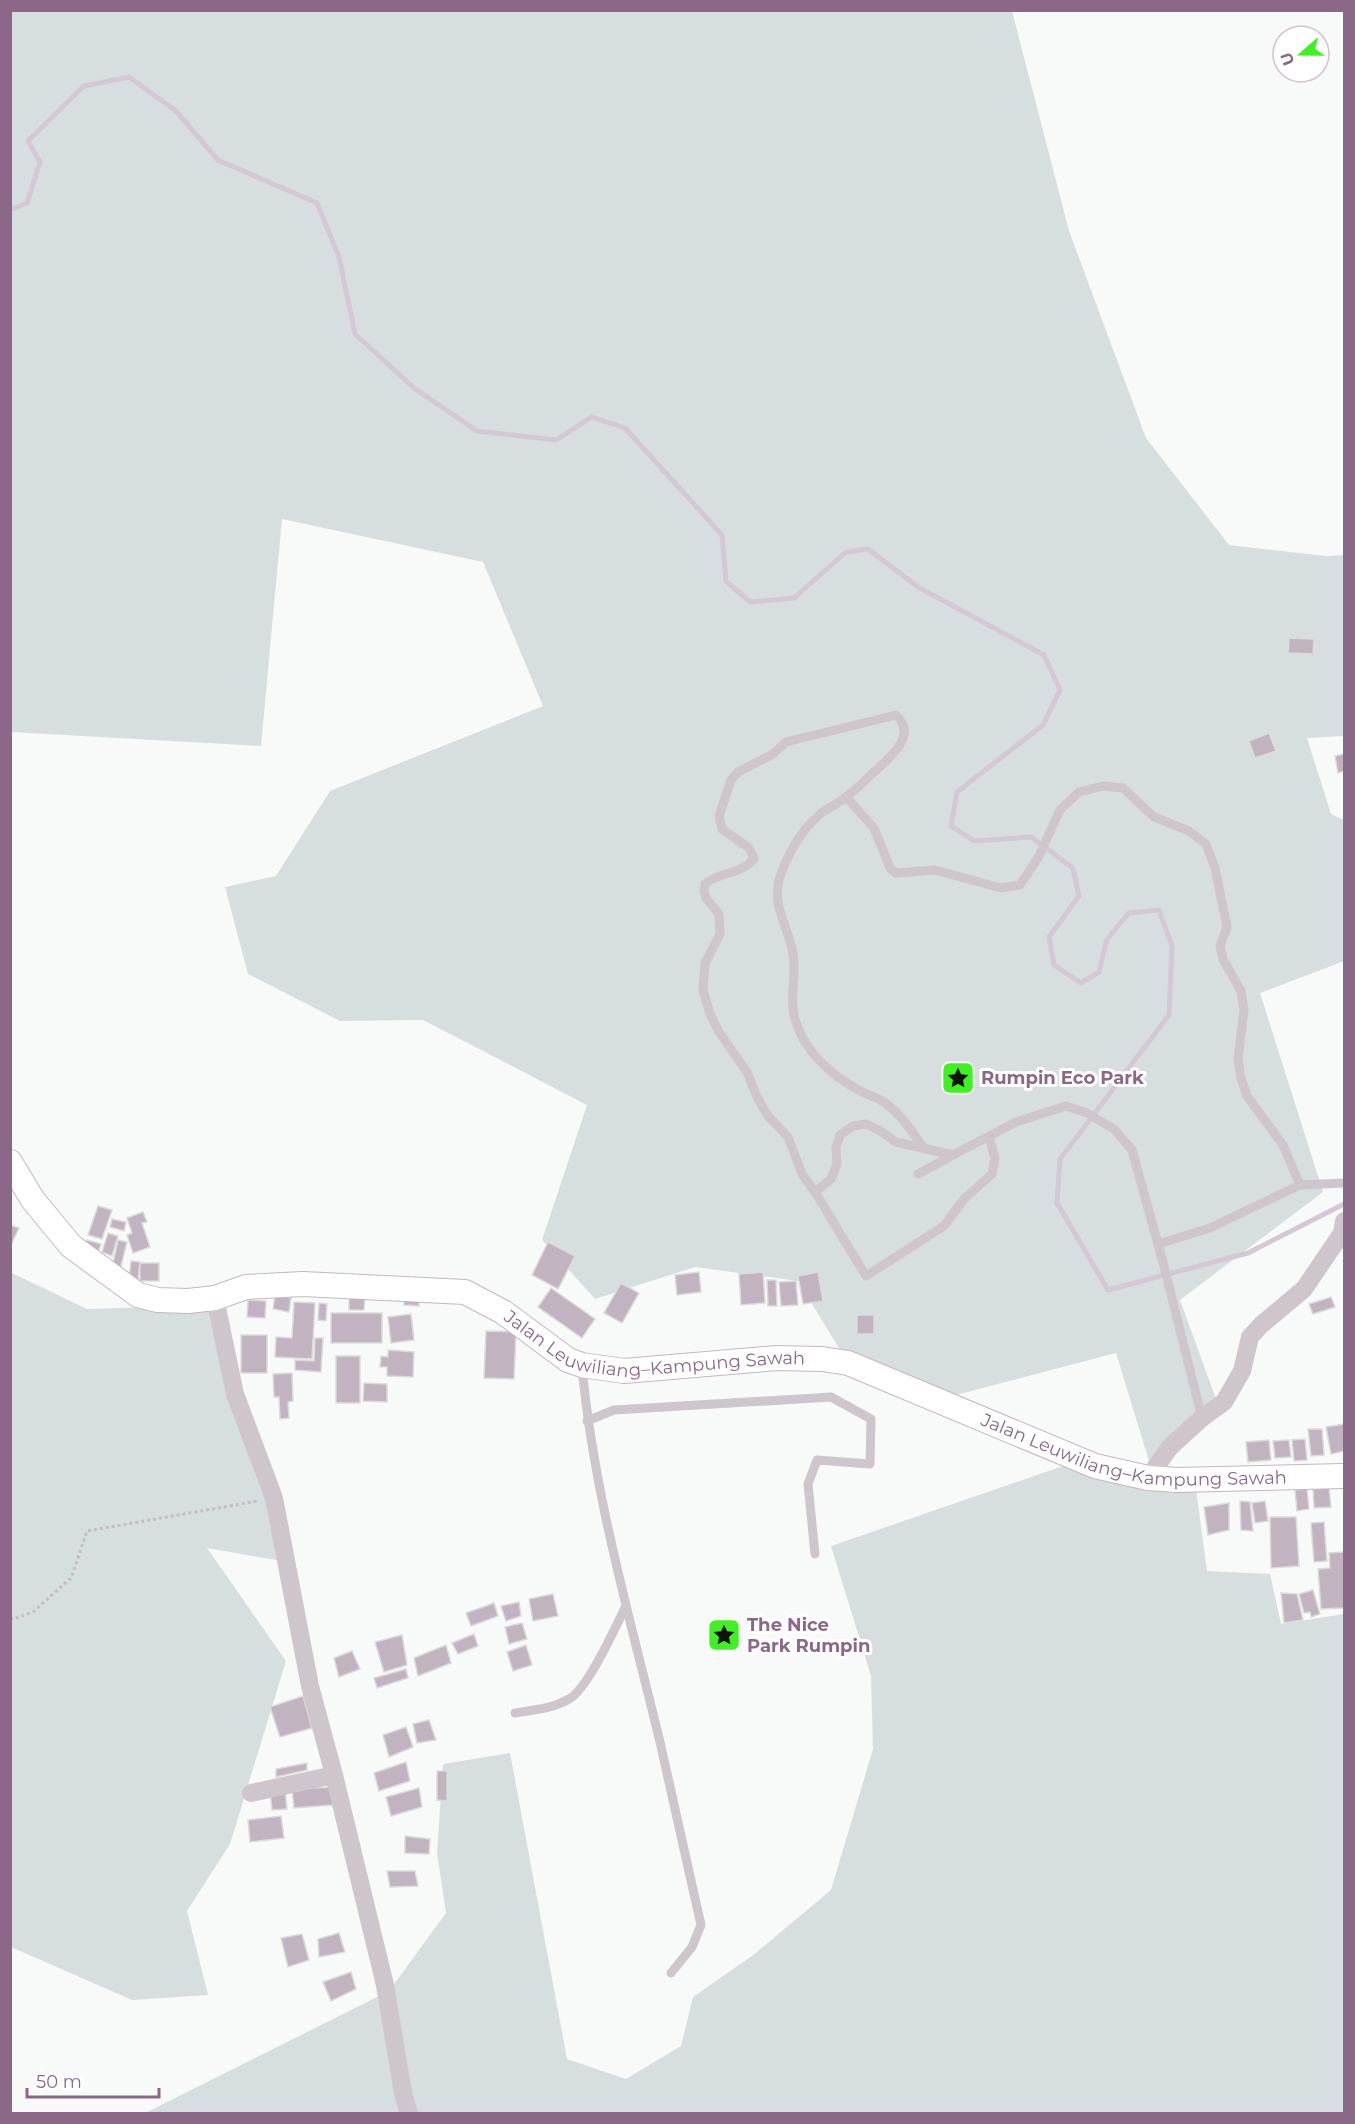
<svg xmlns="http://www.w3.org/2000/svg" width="1355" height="2124" font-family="Montserrat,sans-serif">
<rect width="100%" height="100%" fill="#f8faf9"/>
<g fill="#d6dee0">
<polygon points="10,11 1012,11 1069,231 1146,438 1229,545 1326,556 1344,555 1344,736 1307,738 1331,814 1344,820 1344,961 1260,993 1323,1192 1180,1300 1219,1407 1155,1477 1195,1482 1207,1571 1270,1574 1281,1624 1344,1614 1344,2113 145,2113 389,1991 446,1913 437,1853 443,1764 510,1753 567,2059 626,2079 681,2046 693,1997 752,1956 831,1890 873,1749 871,1676 831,1546 1063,1466 1154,1477 1116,1353 933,1401 845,1358 798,1281 695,1267 595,1299 542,1240 587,1105 423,1020 340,1021 248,974 225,887 276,876 330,791 543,706 483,562 282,519 261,746 11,732"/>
<polygon points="10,1272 87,1309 221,1305 282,1561 207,1548 286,1661 230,1844 187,1911 208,1995 132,2000 11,1947"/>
</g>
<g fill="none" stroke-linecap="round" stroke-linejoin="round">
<polyline stroke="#d4c8d5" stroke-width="5" points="10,210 27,203 40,162 28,141 84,86 129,77 176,111 218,160 317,203 339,257 355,334 414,388 477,431 556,440 592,417 625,428 722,535 726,581 750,602 794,598 846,552 868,549 918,587 1044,655 1060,690 1043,725 957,792 951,826 974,841 1031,837 1073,868 1079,896 1049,937 1054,965 1081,983 1099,972 1107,939 1129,913 1159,910 1172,946 1169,1015 1060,1159 1057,1203 1108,1290 1248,1253 1344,1204"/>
</g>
<g fill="#c1b3c0" stroke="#dadcdb" stroke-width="1.5">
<polygon points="1289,638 1314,639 1313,654 1288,653"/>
<polygon points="1269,733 1276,751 1255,758 1249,741"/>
<polygon points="1344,754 1344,771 1338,773 1335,756"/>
<polygon points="98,1206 112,1210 102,1239 88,1235"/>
<polygon points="143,1212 147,1222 142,1223 150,1247 133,1253 127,1235 132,1233 127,1218"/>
<polygon points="112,1219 126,1222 124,1231 110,1227"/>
<polygon points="10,1225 19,1228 10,1247"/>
<polygon points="108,1233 118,1236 112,1256 102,1252"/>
<polygon points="87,1240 101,1244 97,1256 84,1251"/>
<polygon points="118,1240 127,1242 119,1274 111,1272"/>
<polygon points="548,1242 575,1256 558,1289 532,1275"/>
<polygon points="131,1261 140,1262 138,1280 129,1279"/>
<rect x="140" y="1263" width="19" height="18"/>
<polygon points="699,1272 701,1292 677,1295 675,1275"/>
<polygon points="763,1272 765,1303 741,1305 739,1274"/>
<polygon points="818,1272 823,1301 803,1304 798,1276"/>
<polygon points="767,1280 776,1280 777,1306 768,1306"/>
<polygon points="796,1281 798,1305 781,1306 779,1282"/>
<polygon points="621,1283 639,1293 622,1323 604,1313"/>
<polygon points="551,1288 595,1319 582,1338 538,1307"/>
<polygon points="349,1295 365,1295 364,1310 349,1310"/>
<polygon points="275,1296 291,1298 289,1312 273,1309"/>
<polygon points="404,1297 419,1297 419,1306 404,1305"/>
<polygon points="1331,1297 1335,1307 1313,1314 1309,1304"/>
<polygon points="248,1300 266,1301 265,1318 247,1317"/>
<polygon points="294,1302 315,1303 312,1359 275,1357 276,1337 292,1338"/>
<polygon points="319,1303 327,1304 326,1321 318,1320"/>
<rect x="331" y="1313" width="51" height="30"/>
<polygon points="411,1314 414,1340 391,1343 388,1317"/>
<rect x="857" y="1315" width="17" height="19"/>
<polygon points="486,1331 516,1332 514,1379 484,1378"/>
<rect x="241" y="1335" width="26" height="38"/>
<polygon points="315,1338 323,1338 321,1372 295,1370 295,1360 314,1361"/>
<polygon points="388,1350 414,1352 413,1377 387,1376 387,1367 380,1367 381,1356 388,1357"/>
<rect x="336" y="1356" width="24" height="47"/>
<polygon points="292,1373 293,1401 288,1402 289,1418 280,1419 279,1397 274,1397 273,1374"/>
<polygon points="364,1383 387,1384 387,1402 363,1401"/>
<polygon points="1344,1424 1344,1451 1331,1454 1326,1427"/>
<polygon points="1308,1429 1322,1429 1324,1455 1311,1456"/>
<polygon points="1305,1439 1307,1460 1294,1461 1292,1440"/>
<polygon points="1269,1440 1271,1460 1248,1462 1246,1442"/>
<polygon points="1289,1440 1291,1457 1275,1458 1273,1441"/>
<polygon points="1329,1488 1331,1507 1314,1508 1313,1489"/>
<polygon points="1307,1489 1309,1509 1297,1511 1295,1490"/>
<polygon points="1240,1501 1250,1502 1253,1531 1241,1530"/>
<polygon points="1265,1501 1268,1521 1255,1523 1252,1503"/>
<polygon points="1229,1503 1229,1530 1208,1535 1204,1507"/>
<polygon points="1270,1517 1296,1517 1299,1566 1271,1568"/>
<polygon points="1324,1522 1327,1561 1314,1562 1311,1523"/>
<polygon points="1344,1552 1344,1608 1321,1609 1318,1569 1330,1568 1329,1553"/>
<polygon points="1313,1590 1320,1614 1311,1617 1310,1612 1304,1613 1299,1594"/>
<polygon points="1281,1593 1297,1594 1303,1620 1284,1623"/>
<polygon points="553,1594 558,1616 533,1621 529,1599"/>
<polygon points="519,1602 521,1616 506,1621 501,1606"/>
<polygon points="494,1603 498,1616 471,1626 466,1613"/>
<polygon points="522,1623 527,1639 509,1644 505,1627"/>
<polygon points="474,1634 478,1646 458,1654 452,1643"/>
<polygon points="402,1635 407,1665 384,1672 375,1642"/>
<polygon points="446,1645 451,1663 418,1676 414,1658"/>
<polygon points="526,1645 532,1665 513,1671 507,1652"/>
<polygon points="352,1651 360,1669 339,1677 334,1658"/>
<polygon points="406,1669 408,1678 377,1688 374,1678"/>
<polygon points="303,1696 312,1728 280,1737 270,1707"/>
<polygon points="429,1720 436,1740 417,1743 413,1724"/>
<polygon points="406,1727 413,1747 389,1757 383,1735"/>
<polygon points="406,1762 410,1781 379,1791 374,1773"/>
<polygon points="307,1763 307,1770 276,1777 276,1769"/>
<polygon points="437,1771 447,1771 447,1801 437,1800"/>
<polygon points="333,1787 333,1805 294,1808 292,1789"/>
<polygon points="285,1788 287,1809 272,1810 270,1789"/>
<polygon points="419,1788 422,1807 391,1816 386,1797"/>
<polygon points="281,1816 284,1838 250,1842 248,1820"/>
<polygon points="405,1836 430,1839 429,1854 405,1853"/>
<polygon points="387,1871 415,1871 418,1886 390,1887"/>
<polygon points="339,1933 345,1952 319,1957 318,1939"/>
<polygon points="302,1934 309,1960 288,1967 281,1938"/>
<polygon points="351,1972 356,1989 331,2001 323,1982"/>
</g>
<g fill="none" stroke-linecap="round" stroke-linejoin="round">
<g stroke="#c3b7c2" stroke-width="26">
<g id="secondary">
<path id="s1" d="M10,1162L33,1200L71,1246L138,1295L158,1300L188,1301L215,1298L246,1287L303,1284L465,1292L503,1312L568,1360L582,1365L624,1371L777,1358L822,1359L848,1363L1095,1466L1148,1478L1177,1480L1344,1476"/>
</g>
</g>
<polyline stroke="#c4bdc3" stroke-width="3" stroke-dasharray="3 3" stroke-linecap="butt" points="10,1620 33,1612 71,1578 87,1531 258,1501"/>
<g stroke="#cec5cd" stroke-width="9">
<polyline points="846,797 874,828 890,868 896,873 935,870 1001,888 1020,885 1039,856 1060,810 1079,792 1103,786 1123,788 1154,817 1189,831 1206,844 1215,868 1227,927 1220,946 1223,959 1241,991 1244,1010 1238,1059 1241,1078 1247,1096 1283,1145 1300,1185 1210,1228 1158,1244"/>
<path d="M922,1146C912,1130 899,1113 884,1102C876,1097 867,1095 859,1090C832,1076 805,1052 796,1022C788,1000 797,977 793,954C789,928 772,907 779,880C786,857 801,830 819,815C827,808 838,804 846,797C856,790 864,781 873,773C888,759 919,736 896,715L786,742L773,754L738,772L731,780L719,816L722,829L749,848L754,858C744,874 718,872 705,884L704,891L706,898L719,914L720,934L705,963L703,990L710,1014L719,1032L747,1072L757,1097L768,1116L788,1137L802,1174L815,1192L831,1179L837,1164L836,1148L840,1135L853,1126L866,1124L879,1130L896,1142L953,1155L1016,1122L1066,1106L1087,1113L1114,1129L1132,1150L1164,1266L1202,1418"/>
<polyline points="918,1174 953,1155"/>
<polyline points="1300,1185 1344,1183"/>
<polyline points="815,1192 866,1276 944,1226 964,1199 992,1174 995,1159 989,1136"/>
<path d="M582,1367C594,1495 630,1618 660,1742C674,1803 687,1864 701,1925L692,1947L671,1973"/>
<polyline points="587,1421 614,1410 831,1397 871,1419 870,1464 817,1460 808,1484 815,1554"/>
<path d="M515,1713C533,1710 552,1709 569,1699C587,1690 615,1628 625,1608"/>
</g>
<g stroke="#cec5cd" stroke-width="18">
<polyline points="215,1298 235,1394 274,1498 310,1686 334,1775 385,1985 403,2093 409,2114"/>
<polyline points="1148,1478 1170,1447 1202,1418 1224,1402 1242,1371 1250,1337 1261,1325 1304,1289 1342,1233 1344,1221"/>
<polyline points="251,1793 334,1775"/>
</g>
<use href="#secondary" stroke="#fff" stroke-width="24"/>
</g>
<defs>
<g id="sight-square" transform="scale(1.725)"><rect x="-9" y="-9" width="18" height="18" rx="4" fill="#3ff022" stroke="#fff"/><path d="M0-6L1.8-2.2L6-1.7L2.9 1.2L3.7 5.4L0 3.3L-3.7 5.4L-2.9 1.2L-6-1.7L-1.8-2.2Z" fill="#111"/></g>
</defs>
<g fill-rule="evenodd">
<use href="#sight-square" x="958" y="1078"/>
<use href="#sight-square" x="724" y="1635"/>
</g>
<g text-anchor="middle" stroke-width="6" stroke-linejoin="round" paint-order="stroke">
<g font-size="18" font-weight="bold" fill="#8b6788" stroke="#fff" text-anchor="start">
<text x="981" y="1084">Rumpin Eco Park</text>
<text x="747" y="1631">The Nice<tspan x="747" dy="21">Park Rumpin</tspan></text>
</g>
<g font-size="18" fill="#8b6788" stroke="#fff">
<text dy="6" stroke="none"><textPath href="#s1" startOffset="722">Jalan Leuwiliang–Kampung Sawah</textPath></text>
<text dy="6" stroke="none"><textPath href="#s1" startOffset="1226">Jalan Leuwiliang–Kampung Sawah</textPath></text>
</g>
</g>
<rect width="1355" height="2124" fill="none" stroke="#8b6788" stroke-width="24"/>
<g transform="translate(1301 54) rotate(250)"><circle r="28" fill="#ffffff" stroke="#d1c2cf" stroke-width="1.5"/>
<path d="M0-4.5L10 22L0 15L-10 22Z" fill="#3ff022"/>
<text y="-9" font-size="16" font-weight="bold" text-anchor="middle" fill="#8b6788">U</text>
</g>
<path d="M27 2088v9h132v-9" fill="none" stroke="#8b6788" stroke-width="3"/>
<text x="36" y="2088" font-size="18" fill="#8b6788" stroke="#ffffff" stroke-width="4.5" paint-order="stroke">50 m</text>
</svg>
